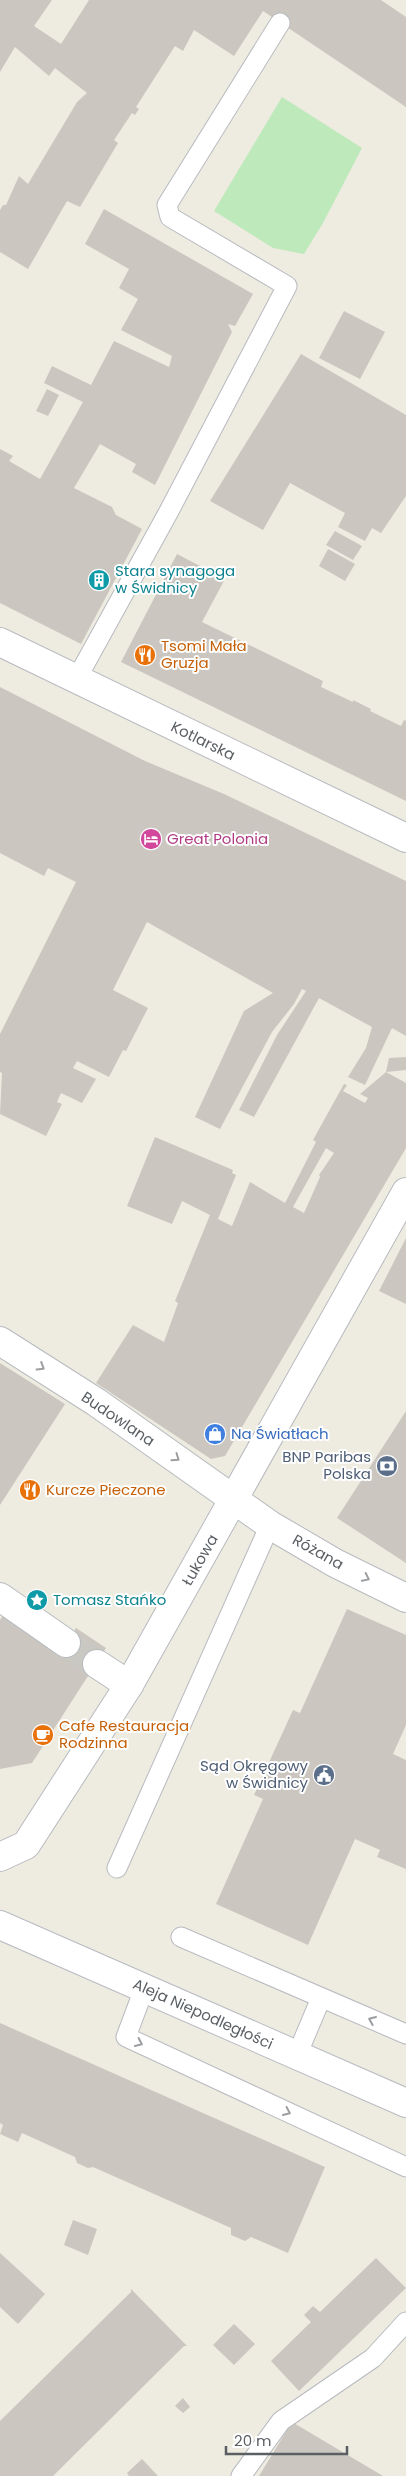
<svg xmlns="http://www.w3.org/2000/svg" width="406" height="2476" font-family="Poppins,sans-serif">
<rect width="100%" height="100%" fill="#eeebe1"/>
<polygon fill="#bee9bb" points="282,97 362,148 323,223 304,254 273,248 214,211"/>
<g fill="#cbc7c0" fill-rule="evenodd">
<polygon points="0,0 52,0 34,26 61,44 89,0 381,0 406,17 406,107 263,11 234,56 194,30 183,51 175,46 136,107 139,109 135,115 132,113 114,140 118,143 80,207 67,201 28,269 0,252 0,210 3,205 6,205 19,176 28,184 77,102 87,93 55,68 49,76 15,47 0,72"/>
<polygon points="104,209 253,294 235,326 228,324 232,332 155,485 132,472 136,464 100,444 74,488 112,507 116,515 142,529 81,644 0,603 0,449 13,456 9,461 40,479 83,402 44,383 52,366 91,385 114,341 169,367 172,356 121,330 138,299 119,288 129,269 85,244"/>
<polygon points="344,311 385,332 360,379 319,358"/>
<polygon points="301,354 406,415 406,496 381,533 372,528 365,541 338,527 345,513 290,483 263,530 210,501"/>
<polygon points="47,389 59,395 48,416 36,411"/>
<polygon points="335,531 362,546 353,560 326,545"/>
<polygon points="328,549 355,564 345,581 319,566"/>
<polygon points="177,554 225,579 202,622 323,681 321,687 353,702 353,700 371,709 370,711 401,726 404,720 406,721 406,801 121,662"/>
<polygon points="0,687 145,761 224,794 406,881 406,1036 392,1028 365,1085 348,1077 366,1048 372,1027 319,998 254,1117 239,1110 277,1035 306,991 302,989 294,1004 272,1032 220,1129 195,1117 244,1011 273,993 147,922 113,990 148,1008 126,1051 123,1050 109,1077 77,1061 73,1068 96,1079 82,1103 61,1093 57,1102 62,1104 46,1136 0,1114 2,1073 0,1072 0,1034 76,882 48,868 44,876 0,853"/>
<path d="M406,1057V1070L386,1072L406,1083V1148L225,1456L211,1459L96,1383L133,1325L164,1342L178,1303L175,1301L210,1215L182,1201L172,1224L127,1206L155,1137L233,1170L232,1173L236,1175L218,1219L232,1226L250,1182L285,1203L316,1142L313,1140L344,1084L347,1085L343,1091L365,1103L368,1098L360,1094L386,1072L389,1058ZM326,1148L334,1153L319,1175L320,1177L304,1213L293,1207Z"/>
<polygon points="406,1238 406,1304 379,1291"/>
<polygon points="0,1363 65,1404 0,1505"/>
<polygon points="406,1411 406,1563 337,1518"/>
<polygon points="347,1609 406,1635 406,1725 393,1754 406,1760 406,1869 377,1857 380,1850 355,1839 308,1945 216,1904 263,1799 254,1795 293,1710 300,1713"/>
<polygon points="4,1614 61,1654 76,1628 106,1648 32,1763 0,1769 0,1620"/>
<polygon points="0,2023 325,2167 288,2253 251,2237 245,2241 231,2235 231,2228 93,2167 88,2168 77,2163 75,2157 22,2133 18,2142 0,2134 3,2125 0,2123"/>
<polygon points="73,2220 97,2229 88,2255 64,2245"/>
<polygon points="0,2253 45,2294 18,2324 0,2307"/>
<polygon points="376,2258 406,2288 299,2391 271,2361 311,2322 304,2315 313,2306 320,2312"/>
<polygon points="131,2289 187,2346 184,2346 53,2476 0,2476 0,2421 131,2292"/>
<polygon points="234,2324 255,2344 234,2365 213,2345"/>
<polygon points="183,2398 190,2407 183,2413 175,2406"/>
<polygon points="292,2422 383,2476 259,2476"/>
<polygon points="142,2459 158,2476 129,2476 127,2473"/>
</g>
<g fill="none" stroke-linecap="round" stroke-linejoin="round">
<polyline stroke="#c9c8c2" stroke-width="28" stroke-dasharray="28 14" stroke-linecap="butt" points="66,1643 97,1664"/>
<g stroke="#b7bbbf" stroke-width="21">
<g id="lane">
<polyline points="76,680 168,513 287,286 170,217 167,205 280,23"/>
<polyline points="117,1868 270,1525"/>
<polyline points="181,1937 406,2034"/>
<polyline points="144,1989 126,2037 406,2167"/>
<polyline points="297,2055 321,1998"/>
<polyline points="241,2476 281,2421 373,2358 406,2322"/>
</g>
</g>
<g stroke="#b7bbbf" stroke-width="30">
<g id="street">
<polyline points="0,642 406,838"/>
<polyline points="0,1341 96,1402 270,1525 335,1563 406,1598"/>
<polyline points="0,1597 66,1643"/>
<polyline points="97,1664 129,1685"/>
<polyline points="0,1857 26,1845 129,1685 406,1192"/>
</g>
</g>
<g stroke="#b7bcc2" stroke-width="30">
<polyline id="secondary" points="0,1925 406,2103"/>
</g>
<use href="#lane" stroke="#fff" stroke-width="19"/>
<use href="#street" stroke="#fff" stroke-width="28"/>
<use href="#secondary" stroke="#fff" stroke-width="28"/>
</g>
<defs><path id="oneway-chevron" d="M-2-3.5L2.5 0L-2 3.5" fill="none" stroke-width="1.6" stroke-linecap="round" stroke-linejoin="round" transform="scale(1.25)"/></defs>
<g stroke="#9c9fa2">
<use href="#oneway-chevron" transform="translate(41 1367) rotate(32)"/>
<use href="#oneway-chevron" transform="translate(176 1458) rotate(35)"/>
<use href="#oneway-chevron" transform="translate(366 1578) rotate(26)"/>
<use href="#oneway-chevron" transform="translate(372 2020) rotate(-157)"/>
<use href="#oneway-chevron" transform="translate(139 2043) rotate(25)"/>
<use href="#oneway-chevron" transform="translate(287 2112) rotate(25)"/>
</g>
<defs>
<g id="building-disc" transform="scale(1.125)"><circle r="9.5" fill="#0f9aa8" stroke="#fff"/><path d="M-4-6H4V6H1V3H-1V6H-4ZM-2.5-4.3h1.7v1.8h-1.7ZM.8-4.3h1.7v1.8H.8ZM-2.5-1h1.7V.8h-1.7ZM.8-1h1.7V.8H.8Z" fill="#fff"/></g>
<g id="restaurant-disc" transform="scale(1.125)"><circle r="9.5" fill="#e8710a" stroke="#fff"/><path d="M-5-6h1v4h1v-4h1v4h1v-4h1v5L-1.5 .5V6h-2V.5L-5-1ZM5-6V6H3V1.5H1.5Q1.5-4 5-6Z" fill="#fff"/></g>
<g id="hotel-disc" transform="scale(1.125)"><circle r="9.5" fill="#d1479c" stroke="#fff"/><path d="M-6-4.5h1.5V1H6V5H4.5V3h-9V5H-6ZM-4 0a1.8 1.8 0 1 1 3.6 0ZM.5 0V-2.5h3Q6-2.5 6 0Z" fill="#fff"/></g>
<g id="shop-disc" transform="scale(1.125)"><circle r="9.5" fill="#3f7fe0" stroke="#fff"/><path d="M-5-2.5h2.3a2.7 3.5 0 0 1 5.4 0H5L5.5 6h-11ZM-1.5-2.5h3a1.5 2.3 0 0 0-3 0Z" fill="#fff"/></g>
<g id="bank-disc" transform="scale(1.125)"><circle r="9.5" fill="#5c6f8a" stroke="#fff"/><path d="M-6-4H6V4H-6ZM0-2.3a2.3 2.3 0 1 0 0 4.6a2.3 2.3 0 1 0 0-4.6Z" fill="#fff"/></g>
<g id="sight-disc" transform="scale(1.125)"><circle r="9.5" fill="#0f9aa8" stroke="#fff"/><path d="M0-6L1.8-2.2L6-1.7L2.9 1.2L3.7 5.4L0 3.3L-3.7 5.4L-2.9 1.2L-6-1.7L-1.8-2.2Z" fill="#fff"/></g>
<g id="cafe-disc" transform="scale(1.125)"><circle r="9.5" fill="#e8710a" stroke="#fff"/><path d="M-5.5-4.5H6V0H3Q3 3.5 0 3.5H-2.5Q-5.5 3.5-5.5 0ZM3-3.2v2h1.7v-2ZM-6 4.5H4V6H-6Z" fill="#fff"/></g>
<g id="civic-disc" transform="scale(1.125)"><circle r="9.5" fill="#5c6f8a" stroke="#fff"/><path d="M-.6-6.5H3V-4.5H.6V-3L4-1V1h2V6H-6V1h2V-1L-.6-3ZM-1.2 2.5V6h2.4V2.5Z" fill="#fff"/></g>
</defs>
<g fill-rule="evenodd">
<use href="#building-disc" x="99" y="580"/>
<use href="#restaurant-disc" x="145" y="655"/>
<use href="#hotel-disc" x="151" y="839"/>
<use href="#shop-disc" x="215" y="1434"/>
<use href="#bank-disc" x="387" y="1466"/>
<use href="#restaurant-disc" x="30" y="1490"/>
<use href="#sight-disc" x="37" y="1600"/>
<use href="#cafe-disc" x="43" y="1735"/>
<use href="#civic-disc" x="324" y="1775"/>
</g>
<g text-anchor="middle" stroke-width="4" stroke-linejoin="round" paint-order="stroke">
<g font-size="15" fill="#0d838f" stroke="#fff" text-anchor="start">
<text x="115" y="576">Stara synagoga<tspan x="115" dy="17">w Świdnicy</tspan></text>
<text x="53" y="1605">Tomasz Stańko</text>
</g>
<g font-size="15" fill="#c56008" stroke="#fff" text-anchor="start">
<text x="161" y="651">Tsomi Mała<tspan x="161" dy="17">Gruzja</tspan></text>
<text x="46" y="1495">Kurcze Pieczone</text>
<text x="59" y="1731">Cafe Restauracja<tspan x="59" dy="17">Rodzinna</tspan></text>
</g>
<g font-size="15" fill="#5a5f64" stroke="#fff">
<text transform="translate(203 741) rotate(26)" y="5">Kotlarska</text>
<text transform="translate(118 1419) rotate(34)" y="5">Budowlana</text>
<text transform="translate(318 1552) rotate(29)" y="5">Różana</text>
<text transform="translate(200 1560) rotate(-60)" y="5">Łukowa</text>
<text transform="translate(203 2014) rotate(24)" y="5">Aleja Niepodległości</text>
</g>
<g font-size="15" fill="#b23c85" stroke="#fff" text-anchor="start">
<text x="167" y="844">Great Polonia</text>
</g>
<g font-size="15" fill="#366cbe" stroke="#fff" text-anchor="start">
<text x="231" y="1439">Na Światłach</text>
</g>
<g font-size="15" fill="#4e5e75" stroke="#fff" text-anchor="end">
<text x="371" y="1462">BNP Paribas<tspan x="371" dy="17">Polska</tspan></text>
<text x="308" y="1771">Sąd Okręgowy<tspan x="308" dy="17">w Świdnicy</tspan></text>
</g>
</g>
<path d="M226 2446v8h121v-8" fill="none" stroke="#5a5f64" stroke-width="2.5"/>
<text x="234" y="2446" font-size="15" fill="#5a5f64" stroke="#ffffff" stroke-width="4" paint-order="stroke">20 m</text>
</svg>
